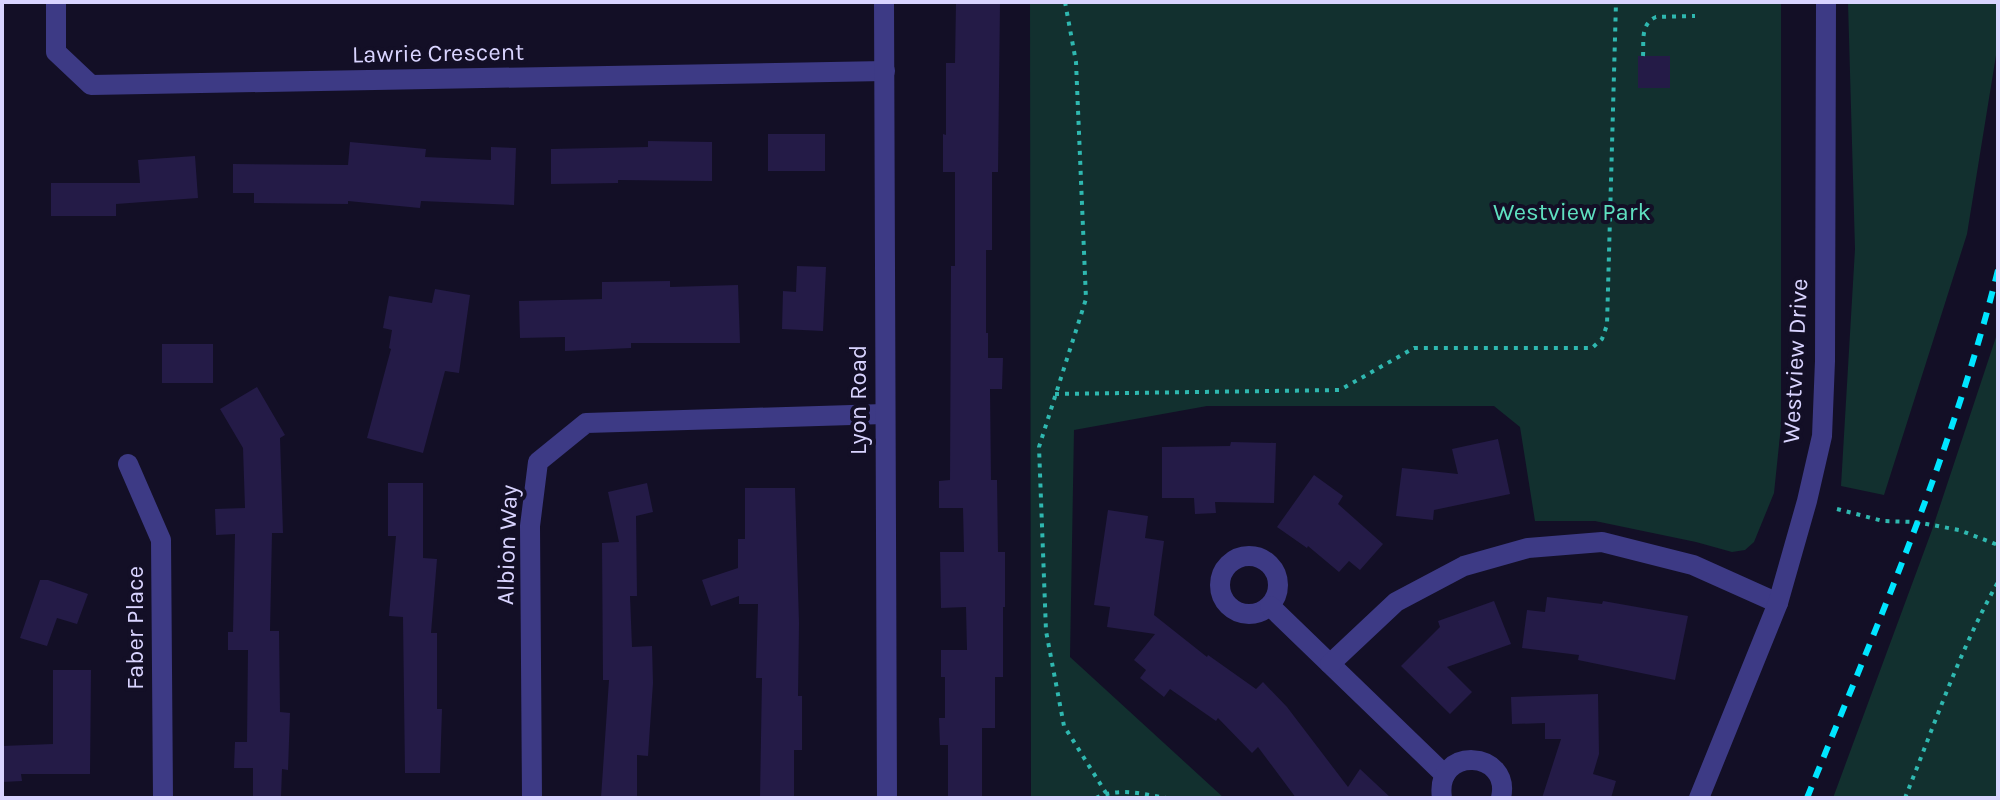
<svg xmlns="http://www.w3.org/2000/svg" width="2000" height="800" font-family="Karla,sans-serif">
<rect width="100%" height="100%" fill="#130f26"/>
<g fill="#12302f">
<polygon points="1030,2 1781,2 1781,426 1774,493 1754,542 1745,550 1732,552 1696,542 1595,521 1535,521 1520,427 1494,406 1207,406 1074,430 1070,657 1224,798 1031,798"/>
<polygon points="1848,2 1998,2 1998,43 1967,234 1884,495 1841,486 1855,249"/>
<polygon points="1998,331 1998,798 1833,798 1932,530"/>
</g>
<g fill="#241b47">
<polygon points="956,2 1000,2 998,172 992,172 992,250 986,250 986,333 988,333 988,358 1003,358 1002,389 990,389 991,480 997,480 998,552 1005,552 1005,607 1003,607 1003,677 995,677 995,728 982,728 982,798 948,798 948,745 940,745 939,718 945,718 945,677 941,677 941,650 967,650 966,607 941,608 940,552 964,552 963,508 939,508 939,481 950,480 951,266 955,266 955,172 943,172 943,134 946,135 946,63 955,63"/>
<rect x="1638" y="56" width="32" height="32"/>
<rect x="768" y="134" width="57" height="37"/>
<polygon points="648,141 712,142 712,181 618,180 618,183 551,184 551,149 648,147"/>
<polygon points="350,142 426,149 425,157 491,160 491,147 516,148 514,205 421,201 420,208 348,201 348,204 254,203 254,193 233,193 233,164 348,165"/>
<polygon points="195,156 198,198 116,204 116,216 51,216 51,183 140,183 138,160"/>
<polygon points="797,266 826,267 823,331 782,329 783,291 796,292"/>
<polygon points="670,281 670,287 738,285 740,343 631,343 631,348 565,351 565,337 520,338 519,301 602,299 602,282"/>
<polygon points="435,289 470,295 459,373 445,371 423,453 367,438 391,349 389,348 392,330 383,328 389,296 432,303"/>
<rect x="162" y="344" width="51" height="39"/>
<polygon points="257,387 285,435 280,438 283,533 272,533 270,631 279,631 280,712 290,713 288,770 282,769 281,798 253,798 253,768 234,768 235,742 247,742 248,650 228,650 228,632 233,632 235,534 216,535 215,509 245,508 243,448 220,409"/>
<polygon points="1498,439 1510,494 1434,510 1433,520 1396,516 1402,468 1458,474 1452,449"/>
<polygon points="1231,442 1276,443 1274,503 1215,502 1216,513 1195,514 1194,498 1162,498 1162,447 1230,446"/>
<polygon points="1314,475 1343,496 1338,504 1383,544 1360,570 1349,561 1339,572 1308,546 1307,548 1277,527"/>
<polygon points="388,483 423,483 423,558 437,559 431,633 437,633 437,709 442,709 440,773 405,773 403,617 389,616 396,536 388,536"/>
<polygon points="647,483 653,512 636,516 637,596 630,596 632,647 652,646 653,683 648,756 637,755 637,798 601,798 609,680 603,680 602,543 619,542 608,492"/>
<polygon points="745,488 795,488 799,623 798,696 802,696 802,750 794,750 794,798 760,798 762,678 756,678 758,604 739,604 739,596 711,606 702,580 738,568 738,539 745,539"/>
<polygon points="1108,510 1148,516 1145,538 1164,541 1154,615 1207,657 1208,655 1256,689 1263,682 1287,707 1348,787 1360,769 1391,798 1296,798 1258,747 1252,753 1218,718 1216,721 1170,689 1164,697 1140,678 1146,670 1134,660 1155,634 1107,627 1110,607 1094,605"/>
<polygon points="40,580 48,580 88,594 77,624 57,618 47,646 20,638"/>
<polygon points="1547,597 1602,604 1603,601 1688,616 1675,680 1578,660 1579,655 1522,648 1527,610 1545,612"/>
<polygon points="1494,601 1511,644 1447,667 1472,692 1450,714 1401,666 1440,627 1438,621"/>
<polygon points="53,670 91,670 90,774 21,774 22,781 2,782 2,746 53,744"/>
<polygon points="1598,694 1599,754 1593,774 1616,781 1611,798 1542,798 1561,739 1545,739 1545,723 1512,724 1511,697"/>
</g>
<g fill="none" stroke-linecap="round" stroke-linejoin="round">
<g stroke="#2fb8b0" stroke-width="4" stroke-dasharray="4 6" stroke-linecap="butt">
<polyline points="1065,2 1076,62 1086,299 1039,447 1046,631 1064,726 1106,793"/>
<path d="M1643,56C1644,41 1640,24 1656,17L1695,16"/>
<polyline points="1055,394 1340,390 1414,348 1592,348 1602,339 1607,325 1616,2"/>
<polyline points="1837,509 1883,521 1916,522 1959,530 1998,545"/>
<path d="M1096,798C1118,787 1143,794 1166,798"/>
<path d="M1905,798C1934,726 1960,649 1998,582"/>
</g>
<g stroke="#3d3a85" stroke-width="20">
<polyline points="56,2 56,52 91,85 885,71"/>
<polyline points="128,464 161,540 163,798"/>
<circle cx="1249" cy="585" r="29"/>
<polyline points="1270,606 1445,775"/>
<polyline points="1330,664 1396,602 1464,566 1528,548 1602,542 1693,565 1778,603"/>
<polyline points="532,798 530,526 538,462 586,423 884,414"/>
<path d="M1442,798C1434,745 1512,750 1501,798"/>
</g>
<g stroke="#3d3a85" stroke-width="20">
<polyline points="884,2 887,798"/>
<polyline points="1699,798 1778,603 1807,501 1822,436 1825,361 1826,2"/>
</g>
<path stroke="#00e5ff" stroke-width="6" stroke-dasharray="12 10" stroke-linecap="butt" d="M1807,798C1877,625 1953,451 1998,270"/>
</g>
<g text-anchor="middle" stroke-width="8" stroke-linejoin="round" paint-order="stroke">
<g font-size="24" fill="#d9d4ff" stroke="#130f26">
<text transform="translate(438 53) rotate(-1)" y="8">Lawrie Crescent</text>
<text transform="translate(1795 361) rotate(-87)" y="8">Westview Drive</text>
<text transform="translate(858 400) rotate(-90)" y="8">Lyon Road</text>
<text transform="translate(507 545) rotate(-88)" y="8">Albion Way</text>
<text transform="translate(135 628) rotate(-90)" y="8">Faber Place</text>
</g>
<g font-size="24" fill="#5fe0c0" stroke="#130f26">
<text x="1572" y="220">Westview Park</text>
</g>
</g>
<rect width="2000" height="800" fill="none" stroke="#d9d4ff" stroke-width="8"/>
</svg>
